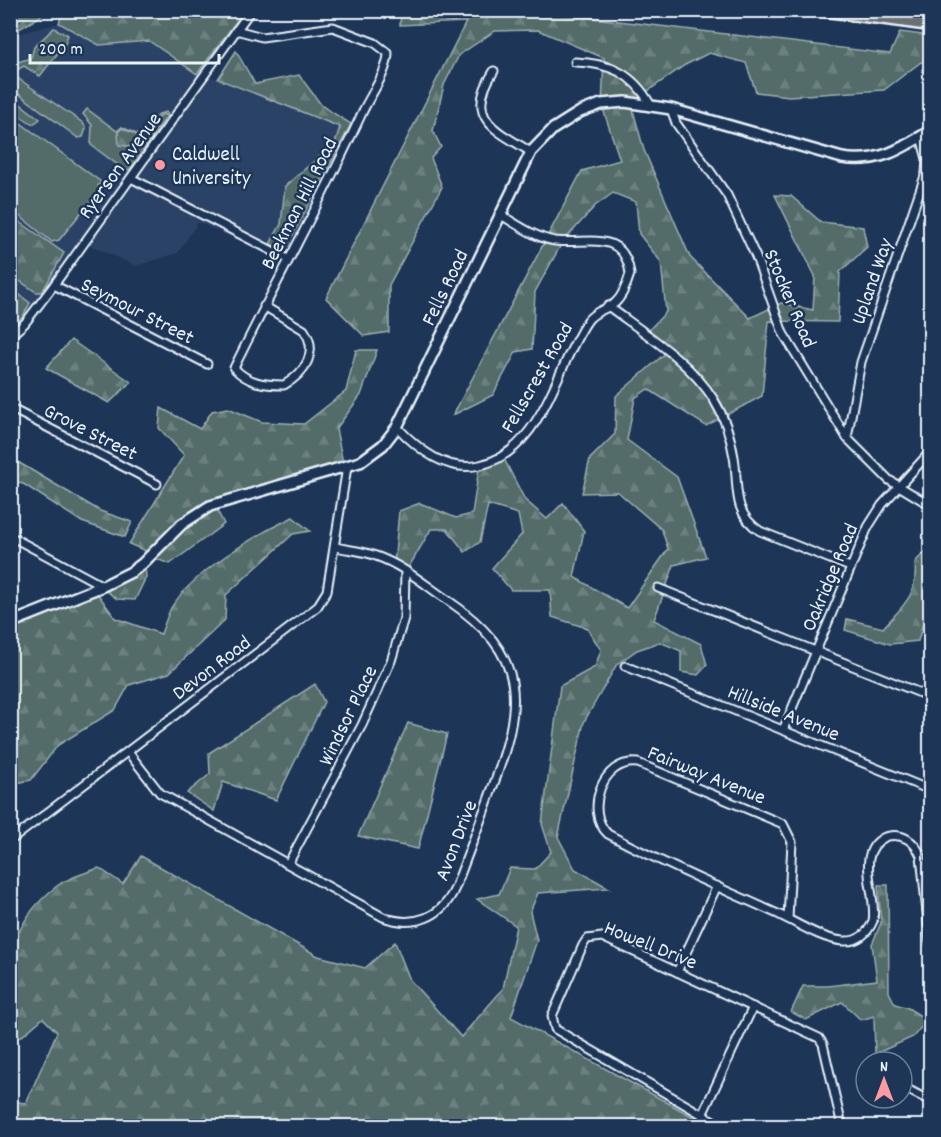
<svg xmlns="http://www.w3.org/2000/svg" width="941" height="1137" font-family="Dekko,sans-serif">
<defs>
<pattern id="forest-firs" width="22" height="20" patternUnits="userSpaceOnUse" patternTransform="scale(1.5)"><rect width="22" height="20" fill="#536c69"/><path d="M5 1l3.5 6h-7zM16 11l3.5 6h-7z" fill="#6c817f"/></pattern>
</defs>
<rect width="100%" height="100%" fill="#1d3557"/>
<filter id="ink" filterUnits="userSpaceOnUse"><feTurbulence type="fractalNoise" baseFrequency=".0167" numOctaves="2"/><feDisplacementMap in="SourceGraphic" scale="12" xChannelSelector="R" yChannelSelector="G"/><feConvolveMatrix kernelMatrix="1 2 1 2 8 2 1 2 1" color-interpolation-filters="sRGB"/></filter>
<g filter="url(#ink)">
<polygon fill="#2b4266" points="59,23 99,45 149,41 197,74 218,79 340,126 335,143 285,186 281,224 266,253 198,222 178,253 136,266 81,241 41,297 11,332 11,36"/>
<g fill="#536c69" stroke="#9eaeb0" stroke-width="1.5">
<polygon points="16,77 83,123 86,128 83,137 78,138 11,88 11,78"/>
<polygon points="10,97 11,97 40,119 33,124 11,111"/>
<polygon points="87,109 117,131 122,127 140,136 159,114 166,112 168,115 130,169 126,171 91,145 92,125 83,114"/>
<polygon points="11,116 101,182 98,186 101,188 59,240 52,242 11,209 11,198 18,188 11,183"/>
</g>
<g fill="url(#forest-firs)" stroke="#9eaeb0" stroke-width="1.5">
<polygon points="10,11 11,10 43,11 41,16 11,34"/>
<polygon points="63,11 63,10 244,11 197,74 149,41 99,45 59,23"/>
<path d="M401,11H536L890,54L900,32L930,36V62H921L884,90L789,96L756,92L746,63L709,53L685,65L631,103L644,150L690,257L750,318L781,303L813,310L815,276L775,195L791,196L821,222L863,227L867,247L840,272L838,322L769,321L762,396L706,426L648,389L635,398L627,440L677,477L706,557L674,565L654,620L701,644L707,665L698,675L681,672V651L660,642L637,650L617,664L584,722L558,837L575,869L609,888L538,893L530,912L537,940L511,1017L710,1126H11V1101L26,1103L57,1032L43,1018L22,1036L11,1039C11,973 0,930 57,886C69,877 86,873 99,868L123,884L141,856L318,956L365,968L395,942L410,980L461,1037L503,989L516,926L477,899L499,894L510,868L535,869L551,852L542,824L560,686L595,667L601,650L587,628L552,617L550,590H511L492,568L522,534L518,514L488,505L480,542L465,552L447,529H431L406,572L394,565L399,511L420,503L456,518L472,514L479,468L504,459L525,500L547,519L563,503L584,531L574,577L627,608L668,549L662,530L618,492L582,493L590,459L615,434L616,396L668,351L645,334L666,312L661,262L639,234L636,202L613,193L595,206L562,243L535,292L532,349L516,352L493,395L453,415L582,171L620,160L602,106L604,58L538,30L495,31L459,55L444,85L433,131L441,147L431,158L442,187L389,285V332L364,336L326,298L466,22L400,25Z"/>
<polygon points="54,28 68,35 65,44 40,76 24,66 11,73 11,57 18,62 31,58 34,47"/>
<polygon points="236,51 255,84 299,75 322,106 351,124 285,250 270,244 281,224 285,186 335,143 340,127 218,79"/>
<polygon points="162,114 167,116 144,148 119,145 118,132 122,128 141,137"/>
<polygon points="10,215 64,253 42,292 36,292 11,275"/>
<polygon points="11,288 30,303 22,318 11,326"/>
<polygon points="71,340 131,382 109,403 46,368"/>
<polygon points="356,350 377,350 361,395 336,429 343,463 224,496 191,512 150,553 129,544 184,455 159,428 161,408 200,429 212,411 228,408 262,422 304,424 346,391"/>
<polygon points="11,458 100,511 132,522 125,537 82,522 25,485 11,479"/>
<polygon points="216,508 224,524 170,564 153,558 196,518"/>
<path d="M293,517L310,531L293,534L226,595L225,620L169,673L129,685L115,710L58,745L31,780L11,784V624L95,590L115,618L161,634C164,626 167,616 171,608C193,572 255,535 293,517Z"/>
<path d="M930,547V598L918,641L890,644L845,630L847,619L883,628C905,604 918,595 915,562Z"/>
<polygon points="145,566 146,577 135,600 117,599 104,589"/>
<polygon points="315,684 324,702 276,800 223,782 214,811 187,793 210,774 209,753"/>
<polygon points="408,723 447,734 418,849 358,836"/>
<polygon points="878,885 888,885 889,992 895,1004 908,1008 927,1020 913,1037 875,1054 874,1016 861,1020 842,1002 806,1020 791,1012 803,986 828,986 877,980 872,944 881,923"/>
</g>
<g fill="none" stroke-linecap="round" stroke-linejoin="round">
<g stroke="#e8f1f8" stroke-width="11">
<g id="street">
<path d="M236,30L262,37L333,27L375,43L388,53C388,71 371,94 363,111C323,198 276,282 234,368C248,383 264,385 284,385C305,373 319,352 304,330L264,306"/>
<path d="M575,62C609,63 633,73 650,104"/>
<path d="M494,71C463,119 496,130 531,152"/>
<polyline points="671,109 676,123 727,195 756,257 783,333 847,438 889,480 930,505"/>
<polyline points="131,178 288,259"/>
<polyline points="54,285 207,364"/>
<path d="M608,306C644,333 690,361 714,400C724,416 731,439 734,457C739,486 731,512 760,531L850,567"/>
<polyline points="10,336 25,323 54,285 251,10"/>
<polyline points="10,408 157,484"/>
<path d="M397,427C418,449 447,473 480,465C543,451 556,365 588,320C595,311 607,309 615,303C623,296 627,284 630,274C624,228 587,245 555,241C535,238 517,224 499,214"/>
<polyline points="847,438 861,362 926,173 927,159 921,137"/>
<polyline points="10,536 103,586"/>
<polyline points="658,588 930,697"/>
<polyline points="625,666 930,790"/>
<polyline points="783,730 868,527 882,505 930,452"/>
<path d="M128,752L160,793L383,917C413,928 442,918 455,888C468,855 480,822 492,789C524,703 529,655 446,599C424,584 402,565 376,556C364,551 349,550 336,547"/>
<polyline points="10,841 317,607 327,591 347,467"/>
<polyline points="288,864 362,725 391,661 404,618 405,571"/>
<path d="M788,919L792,842L783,824L638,763C602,758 584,812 608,834C663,864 723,889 780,915C798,924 824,940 844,941C858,942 868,933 873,921C878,894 853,853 885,837C902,832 915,841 921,856L930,942"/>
<polyline points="677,972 717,886"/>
<polyline points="905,1088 930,1101"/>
<polyline points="702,1115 753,1007"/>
<polyline points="722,1126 555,1029 552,1016 583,945 587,939 602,937 819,1038 823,1044 842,1126"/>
</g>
</g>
<g stroke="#e8f1f8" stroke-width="14">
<path id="secondary" d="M10,623L103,586L131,572L142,564L182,524L210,506L360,462L383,445L397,427L531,152L553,129L580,112L601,104L625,102L671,109L842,158C878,164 901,149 930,131"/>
</g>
<g stroke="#e8f1f8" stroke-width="15">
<polyline id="primary" points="820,10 930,25"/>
</g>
<use href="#street" stroke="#1d3557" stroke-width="7"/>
<use href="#secondary" stroke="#1d3557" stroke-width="9"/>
<use href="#primary" stroke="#6b6f75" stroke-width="10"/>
</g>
</g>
<circle fill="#ff9aa2" stroke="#1d3557" stroke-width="2" cx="160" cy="165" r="6"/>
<g text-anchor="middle" stroke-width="5" stroke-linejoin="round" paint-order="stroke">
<g font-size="21" fill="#e8f1f8" stroke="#1d3557" text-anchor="start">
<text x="172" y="160">Caldwell<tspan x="172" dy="24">University</tspan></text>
</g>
<g font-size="21" fill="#e8f1f8" stroke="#1d3557">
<text transform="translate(119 165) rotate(-54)" y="7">Ryerson Avenue</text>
<text transform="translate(298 203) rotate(-63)" y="7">Beekman Hill Road</text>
<text transform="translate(871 281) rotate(-71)" y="7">Upland Way</text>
<text transform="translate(444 287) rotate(-64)" y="7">Fells Road</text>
<text transform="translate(791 298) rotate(67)" y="7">Stocker Road</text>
<text transform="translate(138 310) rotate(27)" y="7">Seymour Street</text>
<text transform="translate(536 377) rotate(-60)" y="7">Fellscrest Road</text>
<text transform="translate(91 431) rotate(27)" y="7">Grove Street</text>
<text transform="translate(829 577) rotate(-67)" y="7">Oakridge Road</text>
<text transform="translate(211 667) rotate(-37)" y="7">Devon Road</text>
<text transform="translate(784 712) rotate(22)" y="7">Hillside Avenue</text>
<text transform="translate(347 715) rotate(-64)" y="7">Windsor Place</text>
<text transform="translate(707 774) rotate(22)" y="7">Fairway Avenue</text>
<text transform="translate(455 840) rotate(-69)" y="7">Avon Drive</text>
<text transform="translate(651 944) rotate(22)" y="7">Howell Drive</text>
</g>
</g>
<rect width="941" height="1137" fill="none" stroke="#1d3557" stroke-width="36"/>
<rect x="18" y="18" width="905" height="1101" fill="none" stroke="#e8f1f8" stroke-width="2" filter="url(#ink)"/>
<g transform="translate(884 1080)"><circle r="28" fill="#1d3557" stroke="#6e8097" stroke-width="1.5"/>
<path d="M0-4.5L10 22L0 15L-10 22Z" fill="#ff9aa2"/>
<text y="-9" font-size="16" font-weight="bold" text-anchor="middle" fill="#e8f1f8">N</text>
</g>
<path d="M30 54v9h189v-9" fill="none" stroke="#e8f1f8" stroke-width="3"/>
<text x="39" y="54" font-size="18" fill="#e8f1f8" stroke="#1d3557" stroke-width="4.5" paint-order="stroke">200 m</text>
</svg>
